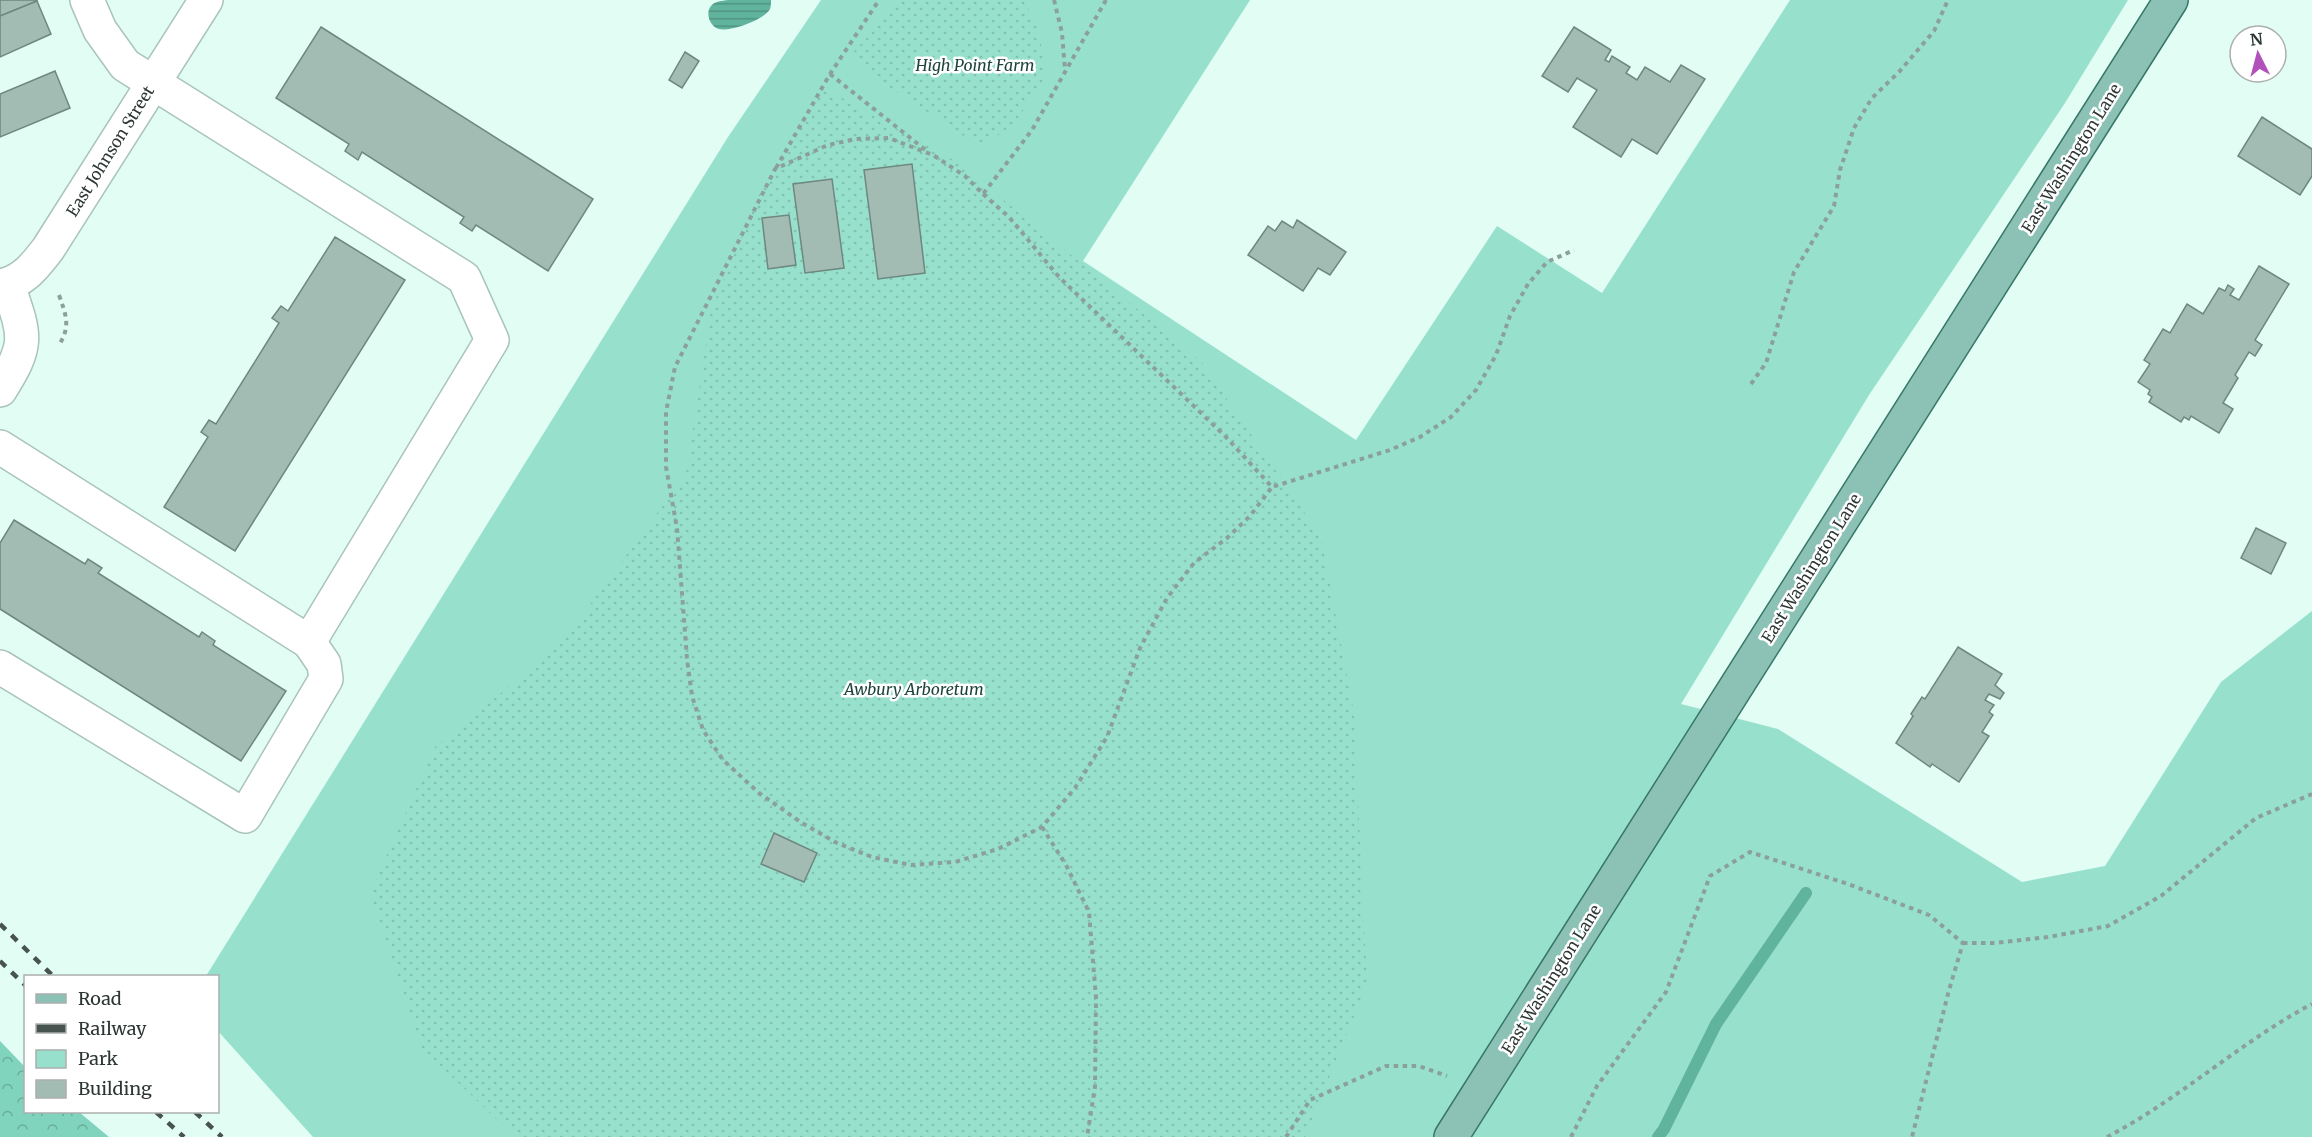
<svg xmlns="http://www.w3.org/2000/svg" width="2312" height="1137" font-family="Merriweather,serif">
<defs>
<pattern id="forest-crowns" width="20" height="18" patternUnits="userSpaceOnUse" patternTransform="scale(1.5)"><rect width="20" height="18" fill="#80d4bd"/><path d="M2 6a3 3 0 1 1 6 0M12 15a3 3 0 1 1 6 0" fill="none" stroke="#69ad9a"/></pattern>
<pattern id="garden-dots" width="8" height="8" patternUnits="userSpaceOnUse" patternTransform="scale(1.5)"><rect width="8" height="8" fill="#97e1cc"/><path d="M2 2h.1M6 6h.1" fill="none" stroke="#82c2b0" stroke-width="1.8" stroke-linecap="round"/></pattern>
<pattern id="water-rules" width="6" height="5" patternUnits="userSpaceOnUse" patternTransform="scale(1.5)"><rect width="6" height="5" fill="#60b39d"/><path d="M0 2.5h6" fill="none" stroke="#4f9281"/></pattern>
</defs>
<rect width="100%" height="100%" fill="#e1fdf4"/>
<polygon fill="url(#forest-crowns)" points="0,1041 25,1067 26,1112 79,1112 109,1137 0,1137"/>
<polygon fill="#97e1cc" points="821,0 1250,0 1083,261 1356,440 1497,226 1602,293 1790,0 2128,0 2065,103 1869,395 1681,704 1778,729 2022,882 2105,866 2221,682 2312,611 2312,1137 313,1137 218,1031 218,976 206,976 728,137"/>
<g fill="url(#garden-dots)">
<polygon points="902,0 1024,0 1039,31 1044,65 1042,84 1015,122 982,148 874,77 850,56"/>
<polygon points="824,88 957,162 1201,361 1321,537 1354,713 1367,984 1305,1137 515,1137 422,1048 370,893 435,747 561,644 686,474 711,310 759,195"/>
</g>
<path fill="url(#water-rules)" d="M728,0H771C771,3 771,6 770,9C764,20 730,32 719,29C710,27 705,13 711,6C715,1 722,1 728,0Z"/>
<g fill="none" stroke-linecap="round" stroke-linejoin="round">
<polyline stroke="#60b39d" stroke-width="12" points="1658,1137 1664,1129 1716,1024 1806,893"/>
</g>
<g fill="#a2bcb4" stroke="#6e877f" stroke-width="1.5">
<polygon points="0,0 36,0 37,1 0,16"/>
<polygon points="37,1 51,34 0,57 0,16"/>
<polygon points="321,27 593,199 548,271 476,225 472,231 460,223 464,217 362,152 358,160 345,151 349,144 276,98"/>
<polygon points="1574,27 1611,50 1605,60 1609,62 1612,56 1630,67 1626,73 1637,80 1645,67 1670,82 1681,65 1705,79 1657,154 1632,139 1621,157 1573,127 1597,90 1577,78 1568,92 1542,76"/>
<polygon points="685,52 699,61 682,88 669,80"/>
<polygon points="55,71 70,108 0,137 0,94"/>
<polygon points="2262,117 2312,149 2312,176 2300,195 2238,156"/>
<polygon points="912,164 925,273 878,279 864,170"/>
<polygon points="832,179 844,268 805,273 793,184"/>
<polygon points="789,215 796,265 768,269 762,218"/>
<polygon points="1297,220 1346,252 1330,275 1318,268 1303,291 1248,255 1268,226 1275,231 1282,221 1293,228"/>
<polygon points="335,237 405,280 235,551 164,507 208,437 201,432 209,420 216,424 279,323 272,318 281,306 288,311"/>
<polygon points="2259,266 2289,284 2255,340 2262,345 2255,356 2249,352 2235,375 2238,378 2223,403 2233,409 2219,433 2191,416 2189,420 2184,417 2181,422 2149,402 2152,397 2148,394 2150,390 2138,382 2150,364 2144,360 2163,329 2170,333 2187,304 2203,314 2219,288 2225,291 2228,285 2234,289 2230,295 2239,300"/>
<polygon points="14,520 85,564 88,559 102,568 98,573 199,637 202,632 215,641 213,645 286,691 241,761 0,609 0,543"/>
<polygon points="2256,528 2286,543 2271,574 2241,558"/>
<polygon points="1958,647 2002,674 1995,685 2004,693 2000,699 1989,694 1985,700 1994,705 1989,712 1993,715 1982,732 1989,736 1959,782 1932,764 1930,767 1896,743 1913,716 1911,714 1922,697 1925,699"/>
<polygon points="774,833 817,853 804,882 761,864"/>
</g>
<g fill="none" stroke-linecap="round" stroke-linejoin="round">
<g stroke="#aac4bc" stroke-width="36">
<g id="minor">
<polyline points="87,0 100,30 125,65 464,278 492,340 309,642"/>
<path d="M0,286C23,282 35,266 48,249L206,0"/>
<path d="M0,390C30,343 25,336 8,285"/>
<polyline points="0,447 309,642 324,664 326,679 245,816 0,667"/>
</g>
</g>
<g stroke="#387768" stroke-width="36">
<polyline id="major" points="1451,1137 2171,0"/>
</g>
<g stroke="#8ca09a" stroke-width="4" stroke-dasharray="4.5 4.5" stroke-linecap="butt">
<polyline points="1054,0 1062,33 1065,70"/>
<polyline points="1106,0 1032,130 983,194 965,176 933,155 889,138 856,139 828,145 775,169 675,367 666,412 666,467 677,528 687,659 692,696 703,730 723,760 759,793 802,823 837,843 872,857 911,865 955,862 998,849 1042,827 1075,788 1107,737 1140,648 1167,598 1194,563 1227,538 1250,516 1272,487"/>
<polyline points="830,74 928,152"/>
<polyline points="776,168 830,74 879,0"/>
<polyline points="983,194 1009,217 1059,277 1225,436 1272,487 1390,450 1420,437 1451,417 1476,390 1496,355 1510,316 1528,284 1547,262 1574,250"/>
<path d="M59,295C66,315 71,326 59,345"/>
<polyline points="1751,384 1766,363 1794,272 1834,206 1840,170 1854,128 1872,98 1899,72 1934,31 1948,0"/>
<polyline points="1042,827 1066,865 1089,912 1096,998 1095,1087 1087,1137"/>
<polyline points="1963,943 1995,943 2048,937 2108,926 2161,896 2256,818 2312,794"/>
<polyline points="1286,1137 1310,1100 1386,1066 1419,1066 1447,1076"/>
<polyline points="1571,1137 1597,1086 1666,992 1710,876 1750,852 1848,884 1929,915 1963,943 1949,990 1912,1137"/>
<path d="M2107,1137C2180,1099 2240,1042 2312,1004"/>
</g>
<use href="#minor" stroke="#fff" stroke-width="33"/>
<use href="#major" stroke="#8bc2b5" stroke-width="33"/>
<g stroke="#46534e" stroke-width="4.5" stroke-dasharray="8 8" stroke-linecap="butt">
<polyline points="0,924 53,976"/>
<polyline points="0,961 26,986"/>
<polyline points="156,1112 184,1137"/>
<polyline points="195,1112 222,1137"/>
</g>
</g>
<g text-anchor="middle" stroke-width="5" stroke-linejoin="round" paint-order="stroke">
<g font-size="16" font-style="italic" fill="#1d443a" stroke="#fff">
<text x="975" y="71">High Point Farm</text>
<text x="914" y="695">Awbury Arboretum</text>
</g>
<g font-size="16" fill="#2c3733" stroke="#fff">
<text transform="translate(110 151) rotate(-58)" y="6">East Johnson Street</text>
<text transform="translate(2071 158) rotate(-58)" y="6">East Washington Lane</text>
<text transform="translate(1811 568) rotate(-58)" y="6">East Washington Lane</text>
<text transform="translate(1551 979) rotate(-58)" y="6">East Washington Lane</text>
</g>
</g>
<rect x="24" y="975" width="195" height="138" fill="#ffffff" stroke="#abafad" stroke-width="1.5"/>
<rect x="36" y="994" width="30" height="9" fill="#8bc2b5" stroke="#abafad" stroke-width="1.5"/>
<text x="78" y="1005" font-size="18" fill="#2c3733">Road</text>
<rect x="36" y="1024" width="30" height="9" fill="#46534e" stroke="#abafad" stroke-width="1.5"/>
<text x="78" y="1035" font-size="18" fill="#2c3733">Railway</text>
<rect x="36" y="1050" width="30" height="18" fill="#97e1cc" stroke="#abafad" stroke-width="1.5"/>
<text x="78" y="1065" font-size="18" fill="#2c3733">Park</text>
<rect x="36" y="1080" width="30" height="18" fill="#a2bcb4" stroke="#abafad" stroke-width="1.5"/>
<text x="78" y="1095" font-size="18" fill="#2c3733">Building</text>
<g transform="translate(2258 54) rotate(354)"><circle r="28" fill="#ffffff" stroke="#abafad" stroke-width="1.5"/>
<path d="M0-4.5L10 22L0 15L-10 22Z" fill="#b151b9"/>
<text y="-9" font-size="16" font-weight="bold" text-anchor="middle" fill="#2c3733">N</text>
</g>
</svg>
